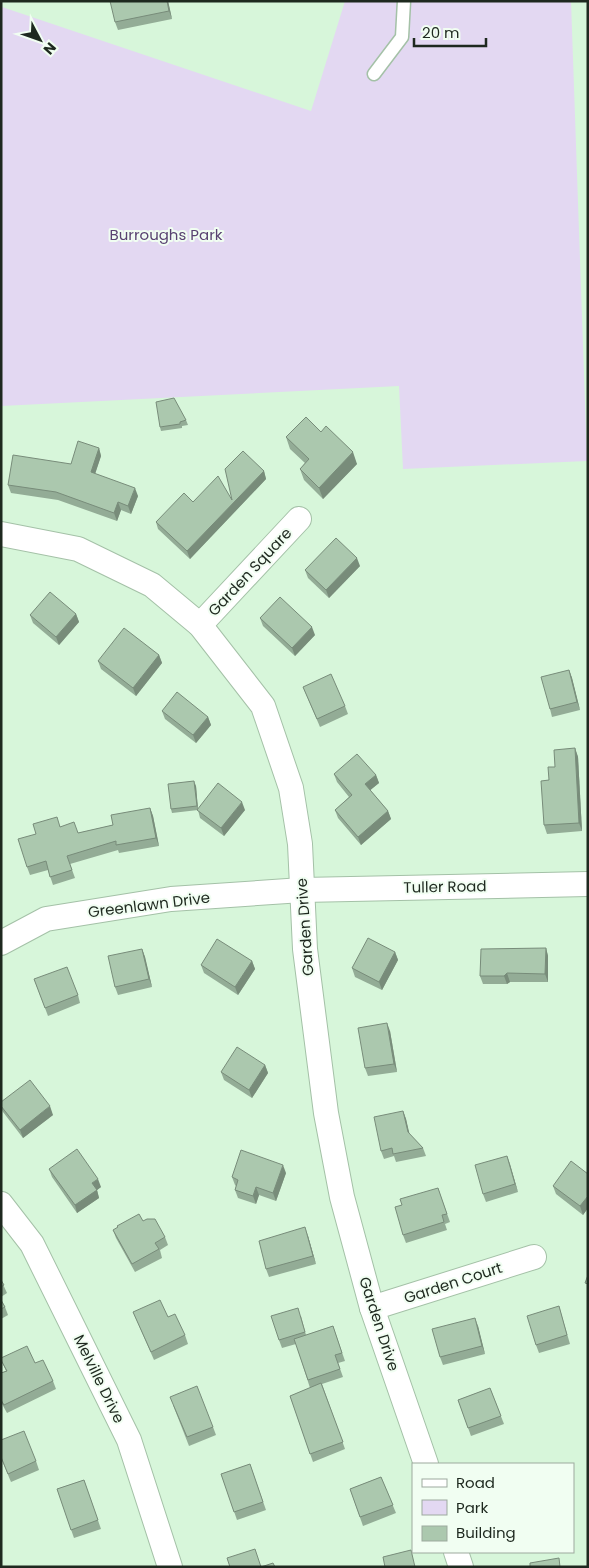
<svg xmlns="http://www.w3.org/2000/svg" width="589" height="1568" font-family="Poppins,sans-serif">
<rect width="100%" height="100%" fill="#d7f6da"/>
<polygon fill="#e3d8f2" points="345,1 571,1 587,461 403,469 399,386 1,406 2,7 311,111"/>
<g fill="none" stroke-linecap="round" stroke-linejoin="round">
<g stroke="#a4c1a7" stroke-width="15">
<polyline id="lane" points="374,74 402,37 404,1"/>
</g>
<g stroke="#a4c1a7" stroke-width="26">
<g id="street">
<polyline points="1,534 78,549 152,585 200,625 263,706 291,788 300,844 305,949 326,1113 342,1197 372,1308 426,1464"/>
<polyline points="200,625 299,519"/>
<polyline points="1,943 46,919 171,899 302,890 588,884"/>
<polyline points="1,1204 32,1244 129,1440 170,1567"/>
<polyline points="372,1308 534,1257"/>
<polyline points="456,1552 461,1567"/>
</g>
</g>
<use href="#lane" stroke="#fff" stroke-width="12"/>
<use href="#street" stroke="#fff" stroke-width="24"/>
</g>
<g fill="#93ac96">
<polygon points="168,1 172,19 118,30 115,22"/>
<polygon points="186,420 188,425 182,426 182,428 161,431 160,427"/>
<polygon points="321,432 357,464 323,499 304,480 300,469 305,463 290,449 286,437"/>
<polygon points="99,448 101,456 95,474 138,496 131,514 121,510 117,521 58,500 11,493 8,485 71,464"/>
<polygon points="264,471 266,479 190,559 158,529 156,522 193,502 232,500"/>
<polygon points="360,566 329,598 308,578 305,570"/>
<polygon points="76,614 79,622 59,645 33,623 30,615"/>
<polygon points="260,618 315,635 295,656 263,626"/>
<polygon points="159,655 162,663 136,696 101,669 98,661"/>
<polygon points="569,670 572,678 580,710 552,717 550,709"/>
<polygon points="303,687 345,706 348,714 320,727"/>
<polygon points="162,711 208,717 211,725 196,743 165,719"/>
<polygon points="575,748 578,757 582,831 547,834 544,825 549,780 555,767"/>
<polygon points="334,774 376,775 379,783 370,790 388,811 391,819 361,845 338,818 335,810 349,797 337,782"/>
<polygon points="196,786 198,809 245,810 224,836 200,818 198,810 172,813 171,809"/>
<polygon points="150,808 153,816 159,846 119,853 118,850 70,864 75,878 53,885 48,870 30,875 27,867 36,834 61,827 78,833 113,825"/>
<polygon points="546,948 548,956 548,982 510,982 507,984 483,984 480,976"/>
<polygon points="142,949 145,957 152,987 118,995 115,987"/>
<polygon points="395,952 398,960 382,990 355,977 352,968"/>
<polygon points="252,961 255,969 238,995 204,973 201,965"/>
<polygon points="34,979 78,995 80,1003 48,1016"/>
<polygon points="390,1031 397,1072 368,1076 365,1068"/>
<polygon points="265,1065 268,1073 252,1098 224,1080 221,1072"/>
<polygon points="1,1102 53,1115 23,1138 3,1112 1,1108"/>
<polygon points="403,1111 406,1119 409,1134 423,1148 426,1156 396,1162 394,1156 384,1159 381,1151"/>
<polygon points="507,1156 518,1192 486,1202 483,1194"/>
<polygon points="49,1169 101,1187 97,1190 99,1198 77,1213 52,1177"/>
<polygon points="286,1173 276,1201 259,1195 256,1204 238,1198 235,1190 236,1186 235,1185 232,1177"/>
<polygon points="588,1174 588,1208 583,1215 556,1194 553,1186"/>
<polygon points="438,1188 450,1222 445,1224 447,1230 406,1243 403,1235 402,1205"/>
<polygon points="143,1221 165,1237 168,1245 160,1250 162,1258 135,1272 116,1238 113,1230"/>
<polygon points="308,1236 316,1264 269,1277 266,1269"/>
<polygon points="1,1280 7,1293 1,1297"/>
<polygon points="1,1300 5,1307 8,1315 1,1319"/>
<polygon points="559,1306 570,1344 539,1353 536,1345"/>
<polygon points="133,1312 168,1317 185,1335 188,1344 154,1360"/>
<polygon points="301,1316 306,1335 333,1326 345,1361 338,1363 343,1377 322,1384 345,1449 313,1462 290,1396 310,1388 296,1344 282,1348 279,1340"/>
<polygon points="478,1326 485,1354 443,1365 440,1357"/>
<polygon points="1,1360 35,1363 53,1381 56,1389 7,1413 1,1402 1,1373 6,1371"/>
<polygon points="490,1388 504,1424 471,1436 458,1400"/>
<polygon points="173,1405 213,1427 216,1435 189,1446"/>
<polygon points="1,1440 36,1461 39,1470 11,1482 1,1458"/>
<polygon points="250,1464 266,1510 237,1520 221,1474"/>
<polygon points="381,1477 396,1513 363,1526 350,1489"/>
<polygon points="84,1480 101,1529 74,1538 57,1489"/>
</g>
<g fill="#788c7a">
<polygon points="167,1 168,1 172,19 169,11"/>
<polygon points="99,448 101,456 93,480 91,472"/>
<polygon points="353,452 357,464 323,499 319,488"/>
<polygon points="264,471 266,479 190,559 187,551"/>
<polygon points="135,488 138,496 131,514 128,506"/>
<polygon points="118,502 121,510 117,521 114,513"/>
<polygon points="357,558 360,566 329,598 326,590"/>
<polygon points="76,614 79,622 59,645 56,637"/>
<polygon points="312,627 315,635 295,656 292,648"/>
<polygon points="159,655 162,663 136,696 133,688"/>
<polygon points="569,670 572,678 580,710 577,702"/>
<polygon points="208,717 211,725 196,743 193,735"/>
<polygon points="575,748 578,757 582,831 579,823"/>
<polygon points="376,775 379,783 368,792 365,784"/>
<polygon points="194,781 196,786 198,810 197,806"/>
<polygon points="242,802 245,810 224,836 221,828"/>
<polygon points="150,808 153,816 159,846 156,838"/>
<polygon points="388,811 391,819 361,845 358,837"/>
<polygon points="546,948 548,956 548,982 545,974"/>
<polygon points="142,949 145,957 152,987 149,979"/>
<polygon points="395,952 398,960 382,990 379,982"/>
<polygon points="252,961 255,969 238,995 235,987"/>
<polygon points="507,973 510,982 507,984 504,976"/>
<polygon points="387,1023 390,1031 397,1072 394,1064"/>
<polygon points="265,1065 268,1073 252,1098 249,1090"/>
<polygon points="50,1106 53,1115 23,1138 20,1130"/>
<polygon points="403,1111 406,1119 411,1140 408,1132"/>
<polygon points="507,1156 510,1164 518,1192 515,1184"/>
<polygon points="283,1165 286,1173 276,1201 273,1193"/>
<polygon points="98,1179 101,1187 97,1190 99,1198 77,1213 75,1205 92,1183"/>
<polygon points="256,1187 259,1195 256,1204 253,1196"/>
<polygon points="588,1196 588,1208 583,1215 580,1206"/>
<polygon points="305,1227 308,1236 316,1264 313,1256"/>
<polygon points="475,1318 478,1326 485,1354 482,1346"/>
</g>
<g fill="#abc8ae" stroke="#788c7a">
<polygon points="110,1 167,1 169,11 115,22"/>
<polygon points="174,398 186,420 180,422 180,424 160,427 156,402"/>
<polygon points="306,417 321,432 326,426 353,452 319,488 300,469 309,459 286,437"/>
<polygon points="78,441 99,448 91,472 135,488 128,506 118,502 114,513 56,492 8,485 13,455 71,464"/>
<polygon points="243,451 264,471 187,551 156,522 184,493 193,502 218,476 232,500 225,469"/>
<polygon points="336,538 357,558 326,590 305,570"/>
<polygon points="50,592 76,614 56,637 30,615"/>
<polygon points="280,597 312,627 292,648 260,618"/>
<polygon points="124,628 159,655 133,688 98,661"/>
<polygon points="569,670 577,702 550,709 541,677"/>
<polygon points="331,674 345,706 317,719 303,687"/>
<polygon points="177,692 208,717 193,735 162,711"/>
<polygon points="575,748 579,823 544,825 541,781 549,780 548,767 555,767 554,750"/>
<polygon points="357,754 376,775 365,784 388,811 358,837 335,810 352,795 334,774"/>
<polygon points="194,781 197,806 171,809 168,784"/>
<polygon points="218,783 242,802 221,828 197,810"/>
<polygon points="150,808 156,838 116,845 116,841 67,856 72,870 50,877 46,861 27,867 18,839 36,834 33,824 57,817 60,827 74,822 78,833 113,825 111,815"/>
<polygon points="368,938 395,952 379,982 352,968"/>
<polygon points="217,939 252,961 235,987 201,965"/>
<polygon points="546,948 545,974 507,973 504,976 480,976 481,949"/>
<polygon points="142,949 149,979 115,987 108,956"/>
<polygon points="67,967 78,995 45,1008 34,979"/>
<polygon points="387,1023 394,1064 365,1068 358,1028"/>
<polygon points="237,1047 265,1065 249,1090 221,1072"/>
<polygon points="30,1080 50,1106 20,1130 1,1106 1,1102"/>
<polygon points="403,1111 408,1132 423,1148 393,1154 392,1148 381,1151 374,1117"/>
<polygon points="77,1149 98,1179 92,1183 97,1190 75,1205 49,1169"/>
<polygon points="241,1150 283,1165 273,1193 256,1187 253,1196 235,1190 238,1180 232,1177"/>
<polygon points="507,1156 515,1184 483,1194 475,1165"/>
<polygon points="571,1161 588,1174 588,1196 580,1206 553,1186"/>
<polygon points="438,1188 447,1214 442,1215 444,1222 403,1235 395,1207 402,1205 400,1199"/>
<polygon points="139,1214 143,1221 147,1219 155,1219 165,1237 155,1243 159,1249 132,1264 113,1230 118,1227 117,1226"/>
<polygon points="305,1227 313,1256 266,1269 259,1241"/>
<polygon points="588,1275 588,1284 585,1283"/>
<polygon points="1,1280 4,1285 1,1287"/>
<polygon points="1,1300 5,1307 1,1309"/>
<polygon points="160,1300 168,1317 175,1314 185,1335 151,1352 133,1312"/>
<polygon points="559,1306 567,1335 536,1345 527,1316"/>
<polygon points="298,1308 305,1332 279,1340 271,1316"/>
<polygon points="475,1318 482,1346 440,1357 432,1329"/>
<polygon points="333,1326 342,1353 335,1355 340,1369 308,1380 294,1339"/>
<polygon points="27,1346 35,1363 43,1360 53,1381 4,1405 1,1400 1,1373 7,1371 1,1360 1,1358"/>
<polygon points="321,1383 343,1442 310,1454 290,1396"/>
<polygon points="197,1386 213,1427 187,1437 170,1397"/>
<polygon points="490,1388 501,1416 468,1428 458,1400"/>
<polygon points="24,1431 36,1461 8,1474 1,1457 1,1440"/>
<polygon points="250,1464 263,1502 234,1512 221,1474"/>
<polygon points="381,1477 393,1505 360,1517 350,1489"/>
<polygon points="84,1480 98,1520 71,1530 57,1489"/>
<polygon points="255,1549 261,1567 230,1567 227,1558"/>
<polygon points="411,1550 415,1567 385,1567 383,1557"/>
<polygon points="559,1558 560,1567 530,1567 530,1563"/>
<polygon points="273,1563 275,1567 261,1567"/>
</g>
<g text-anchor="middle" stroke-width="4" stroke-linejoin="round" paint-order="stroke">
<g font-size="15" fill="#594272" stroke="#f1fef2">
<text x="166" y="240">Burroughs Park</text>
</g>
<g font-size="15" fill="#1e291f" stroke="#f1fef2">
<text transform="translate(250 572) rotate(-47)" y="5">Garden Square</text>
<text transform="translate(445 887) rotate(-1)" y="5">Tuller Road</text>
<text transform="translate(149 905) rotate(-7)" y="5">Greenlawn Drive</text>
<text transform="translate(305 927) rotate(-94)" y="5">Garden Drive</text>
<text transform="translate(453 1283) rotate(-18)" y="5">Garden Court</text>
<text transform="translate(379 1324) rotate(72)" y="5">Garden Drive</text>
<text transform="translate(99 1379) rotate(64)" y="5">Melville Drive</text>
</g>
</g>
<rect width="589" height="1568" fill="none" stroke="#1e291f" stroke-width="5"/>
<rect x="412" y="1463" width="162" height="90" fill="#f1fef2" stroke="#9da99e"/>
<rect x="422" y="1479" width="25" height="8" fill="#ffffff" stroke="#9da99e"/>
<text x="456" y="1488" font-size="15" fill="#1e291f">Road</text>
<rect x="422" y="1500" width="25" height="15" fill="#e3d8f2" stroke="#9da99e"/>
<text x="456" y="1513" font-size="15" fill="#1e291f">Park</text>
<rect x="422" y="1526" width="25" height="15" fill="#abc8ae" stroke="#9da99e"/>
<text x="456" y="1538" font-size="15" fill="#1e291f">Building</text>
<g transform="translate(40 40) rotate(131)" stroke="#f1fef2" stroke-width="4" paint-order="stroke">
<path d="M0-4L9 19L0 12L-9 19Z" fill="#1e291f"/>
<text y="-8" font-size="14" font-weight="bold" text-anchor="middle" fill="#1e291f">N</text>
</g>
<path d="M414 38v8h72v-8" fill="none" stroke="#1e291f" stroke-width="2.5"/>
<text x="422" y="38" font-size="15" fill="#1e291f" stroke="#f1fef2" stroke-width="4" paint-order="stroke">20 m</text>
</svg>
